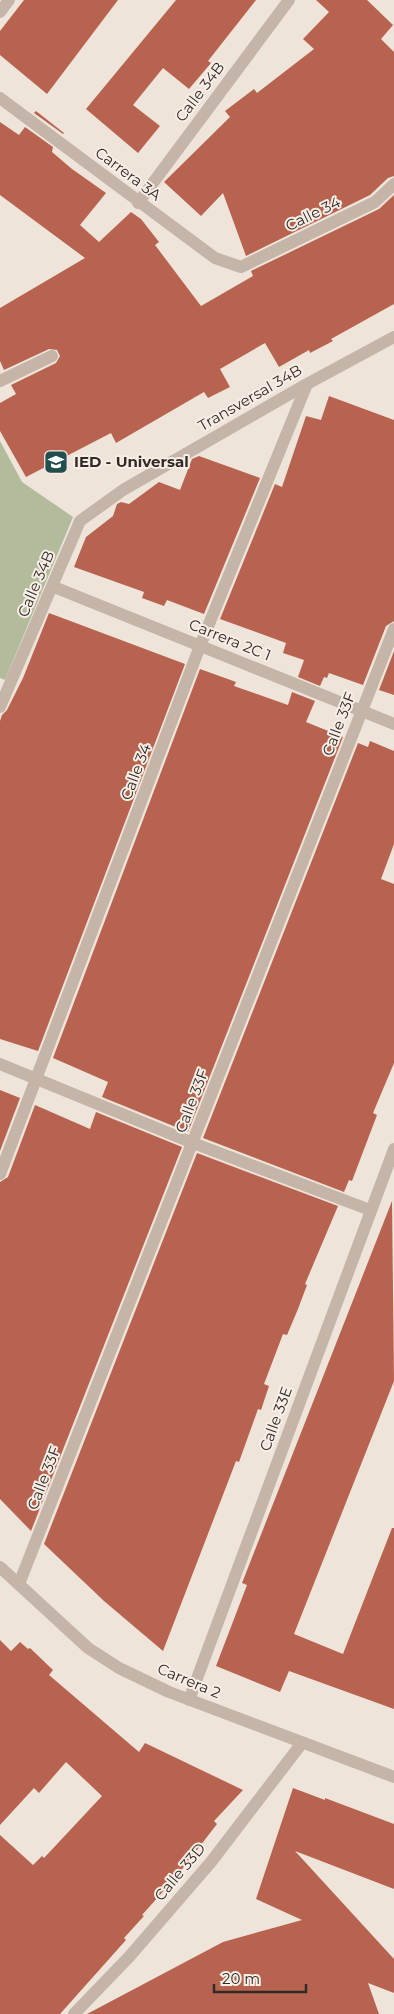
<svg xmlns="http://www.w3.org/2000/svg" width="394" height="2014" font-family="Montserrat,sans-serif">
<rect width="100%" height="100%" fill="#eee4da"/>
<polygon fill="#b2bb9c" points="0,441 22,482 73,517 5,680 0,678"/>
<g fill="#b8634f">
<polygon points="24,0 118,0 47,94 0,55 0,31"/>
<polygon points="176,0 256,0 208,61 211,63 189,89 163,68 133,105 160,126 138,153 86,109"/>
<polygon points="316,0 367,0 393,25 381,39 394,52 394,176 388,178 370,195 246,256 223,193 201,216 164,182 230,117 225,111 254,89 257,93 314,49 303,39 329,12"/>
<polygon points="36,111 64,133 63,134 34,113"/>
<polygon points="0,122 19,135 25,127 53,147 52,152 72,169 106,193 80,225 99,242 131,212 141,219 159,242 155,245 201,306 253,276 251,271 379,209 394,195 394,304 331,339 333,341 310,353 309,350 279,367 265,343 220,369 230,387 208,398 204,392 116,443 111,433 26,477 0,431 0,403 16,394 11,385 56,363 60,356 57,350 49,349 4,370 0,361 0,308 85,258 0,195"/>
<polygon points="329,396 394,420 394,621 386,626 363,685 329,673 327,678 324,677 320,686 298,677 304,660 283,653 286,643 220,619 275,484 282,487 306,416 321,420"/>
<polygon points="199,456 260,478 204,614 167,600 164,606 142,598 144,592 74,567 86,537 113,516 117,504 121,502 129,504 159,482 180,490 192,459"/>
<polygon points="49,613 185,664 38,1051 0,1039 0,721 2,715 7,710 23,678"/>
<polygon points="394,651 394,695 379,690"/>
<polygon points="200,669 236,682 234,686 288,705 292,692 315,701 306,722 343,737 188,1132 102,1097 108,1082 53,1058"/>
<polygon points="370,741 394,751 394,844 381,879 394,884 394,1063 373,1113 377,1115 352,1181 349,1180 344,1192 203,1138 358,743 368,747"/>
<polygon points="0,1090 20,1098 0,1151"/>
<polygon points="35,1105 90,1129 96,1112 182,1147 31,1531 0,1499 0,1182 8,1177"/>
<polygon points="197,1153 338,1206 305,1284 307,1285 298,1309 287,1335 283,1334 264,1384 269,1386 261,1410 258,1409 239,1462 236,1461 163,1651 104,1601 44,1544"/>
<polygon points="392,1201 394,1381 294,1634 343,1654 392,1528 394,1528 394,1709 289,1671 280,1692 216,1666 247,1585 242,1583"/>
<polygon points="0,1640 11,1651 20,1642 28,1649 30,1648 53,1670 49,1675 139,1752 145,1743 243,1790 214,1821 217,1824 176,1877 142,1915 144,1916 124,1938 126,1940 60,2014 0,2014 0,1835 33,1865 42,1856 44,1858 102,1796 66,1762 39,1793 34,1788 0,1825"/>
<polygon points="293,1788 325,1800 325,1798 394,1824 394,1889 295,1851 394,1959 394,1993 368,1983 379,2014 87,2014 223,1942 302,1920 256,1899"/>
</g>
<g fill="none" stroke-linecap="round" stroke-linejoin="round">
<g stroke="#c5b4a8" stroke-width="12">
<polyline points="0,12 9,0"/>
<polyline points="0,98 215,258 241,267 375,202 394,184"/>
<polyline points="138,203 289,0"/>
<polyline points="0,381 52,356"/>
<polyline points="54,587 394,724"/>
<polyline points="0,707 80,521 123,490 307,384 394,337"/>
<polyline points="0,1064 193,1143 370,1210"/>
<polyline points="0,1174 200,646 307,384"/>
<polyline points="19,1584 394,629"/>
<polyline points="189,1700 394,1149"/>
<polyline points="74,2014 129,1957 211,1862 302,1743"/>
</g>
<polyline stroke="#c5b4a8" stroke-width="12" points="0,1567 88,1648 119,1668 169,1692 394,1777"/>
</g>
<defs>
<g id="school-square" transform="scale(1.25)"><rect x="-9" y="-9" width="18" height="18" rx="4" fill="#224e4f" stroke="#f7eee6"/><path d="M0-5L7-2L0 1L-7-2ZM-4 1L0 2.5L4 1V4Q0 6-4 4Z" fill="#fff"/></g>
</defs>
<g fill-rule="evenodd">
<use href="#school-square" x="56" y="462"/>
</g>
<g text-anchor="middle" stroke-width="4" stroke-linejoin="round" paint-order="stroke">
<g font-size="15" fill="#322a27" stroke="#f7eee6">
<text transform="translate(200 92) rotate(-53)" y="5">Calle 34B</text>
<text transform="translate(128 174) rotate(37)" y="5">Carrera 3A</text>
<text transform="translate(313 214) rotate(-26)" y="5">Calle 34</text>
<text transform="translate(250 398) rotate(-30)" y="5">Transversal 34B</text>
<text transform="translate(36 584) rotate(-67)" y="5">Calle 34B</text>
<text transform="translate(230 640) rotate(22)" y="5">Carrera 2C 1</text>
<text transform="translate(339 724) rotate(-69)" y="5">Calle 33F</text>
<text transform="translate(136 772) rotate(-69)" y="5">Calle 34</text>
<text transform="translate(192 1101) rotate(-69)" y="5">Calle 33F</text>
<text transform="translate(276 1419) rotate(-70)" y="5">Calle 33E</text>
<text transform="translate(44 1478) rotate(-69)" y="5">Calle 33F</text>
<text transform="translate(189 1681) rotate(23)" y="5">Carrera 2</text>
<text transform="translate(180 1872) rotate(-50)" y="5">Calle 33D</text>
</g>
<g font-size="15" font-weight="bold" fill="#322a27" stroke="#f7eee6" text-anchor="start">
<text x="74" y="467">IED - Universal</text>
</g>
</g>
<path d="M214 1984v8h92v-8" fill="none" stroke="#322a27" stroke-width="2.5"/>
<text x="222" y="1984" font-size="15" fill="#322a27" stroke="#f7eee6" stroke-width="4" paint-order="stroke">20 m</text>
</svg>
